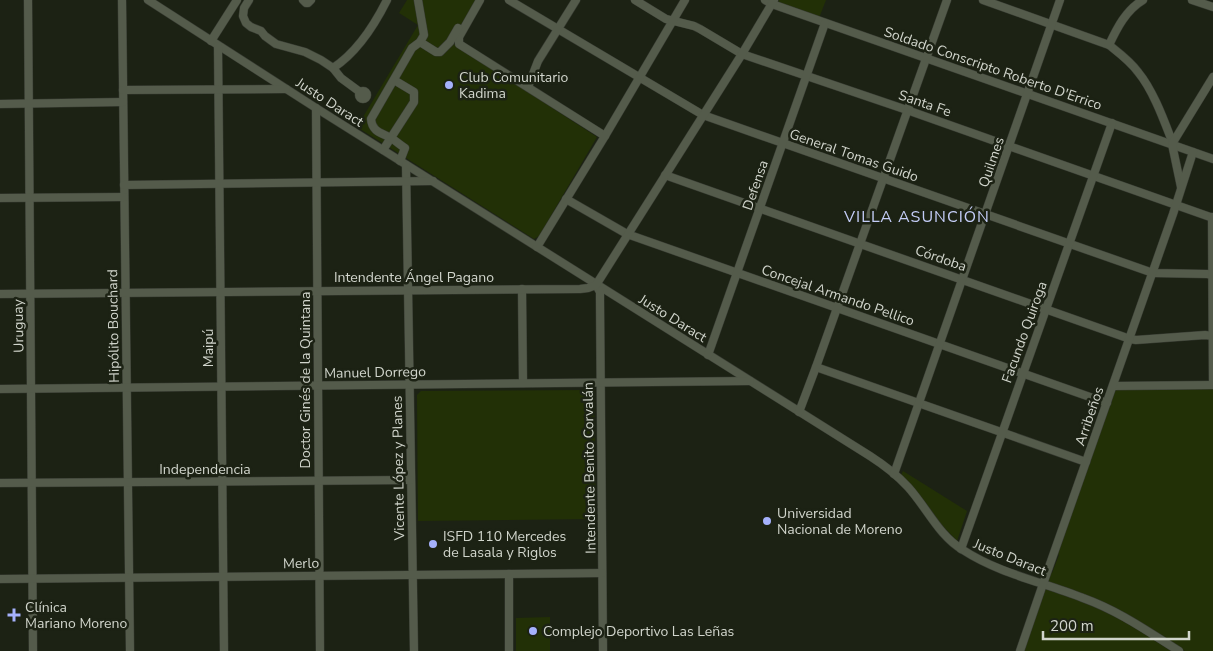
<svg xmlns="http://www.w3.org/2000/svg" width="1213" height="651" font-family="'Nunito Sans',sans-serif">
<rect width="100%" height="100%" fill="#1c2214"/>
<g fill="#223006">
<polygon points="407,0 477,0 452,43 597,137 539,236 534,239 357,127 418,25 399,13"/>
<polygon points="779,0 826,0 819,18 778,3"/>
<polygon points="1213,388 1213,651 1185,651 1122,612 1049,582 1047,580 1049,573 1052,573 1059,555 1056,553 1116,389"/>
<polygon points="592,390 594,392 596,519 418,521 417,395 421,391"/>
<polygon points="903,471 967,511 957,541 941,524 923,499 901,475"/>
<polygon points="1045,587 1079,598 1133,625 1143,633 1171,651 1023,651"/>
<polygon points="550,617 550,651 516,651 516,618"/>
</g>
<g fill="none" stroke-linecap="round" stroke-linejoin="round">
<g stroke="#373b32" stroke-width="9">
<g id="minor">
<polyline points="28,0 33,651"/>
<polyline points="122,0 130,651"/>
<path d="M148,0L316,108L870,456C884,465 897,475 908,487C927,508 939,536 963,550C1000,574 1043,582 1083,598C1119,611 1147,631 1179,651"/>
<polyline points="249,0 244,8 243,16 246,23 251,27 261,31 265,36 276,44 305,52 321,60 333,68 341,78 360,92"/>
<polyline points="303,0 306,3 308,3 311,0"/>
<polyline points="480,0 459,37 459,44 605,136"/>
<polyline points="509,0 703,115 1153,273 1207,274 1213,275"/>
<polyline points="635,0 666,19 694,26 700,29 742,54 907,110 1213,218"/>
<polyline points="765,0 772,4 1213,159"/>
<path d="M983,0L1109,45C1119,53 1130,61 1138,72C1152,89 1162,115 1170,136L1174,139"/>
<polyline points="1192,0 1213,7"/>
<polyline points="211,41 237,0"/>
<polyline points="420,42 436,52 440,52 450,42 458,28"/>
<path d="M1109,45C1117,28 1126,10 1143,0"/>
<polyline points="218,46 224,651"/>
<path d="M333,68C356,53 375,24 387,0"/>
<polyline points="528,87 538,61 576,0"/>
<polyline points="123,90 286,89"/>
<circle cx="363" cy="95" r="4"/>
<polyline points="0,104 123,102"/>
<polyline points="316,108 320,651"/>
<polyline points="383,150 414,102 414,92 394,80"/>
<path d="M400,161L405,148C400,145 396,141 391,138C382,133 372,132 371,119L412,48L420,42L424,35L418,0"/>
<polyline points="406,165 414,651"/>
<polyline points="665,175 1130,339 1136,340 1205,335 1213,336"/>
<polyline points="124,185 433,181"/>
<polyline points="1181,187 1172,144 1213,77"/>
<polyline points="0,198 124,197"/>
<polyline points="566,199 627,234 1107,403"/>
<polyline points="1212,217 1213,383"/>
<polyline points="537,247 605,136 685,0"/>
<polyline points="596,285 600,292 600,300 603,651"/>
<polyline points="522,289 523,383"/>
<polyline points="0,294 580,289 588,288 596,285 742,54 774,0"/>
<polyline points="708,355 825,23"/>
<polyline points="816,367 1086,462"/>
<polyline points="1113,386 1213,385"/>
<polyline points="0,389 750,381"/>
<polyline points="799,412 816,367 947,0"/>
<polyline points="894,474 1060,0"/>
<polyline points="0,483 410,480"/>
<polyline points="961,549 1112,123"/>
<polyline points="509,574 509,651"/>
<polyline points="0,579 602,573"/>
<polyline points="1020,651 1043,584 1173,214 1193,152"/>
</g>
</g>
<use href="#minor" stroke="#545b4b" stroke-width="8"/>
</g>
<g fill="#a5b1fc" stroke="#1c2214" stroke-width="2">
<circle cx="449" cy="85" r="5"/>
<circle cx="767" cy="521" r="5"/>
<circle cx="433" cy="544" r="5"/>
<path d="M11.5 607.5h5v5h5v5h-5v5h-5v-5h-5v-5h5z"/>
<circle cx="533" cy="631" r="5"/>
</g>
<g text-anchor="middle" stroke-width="5" stroke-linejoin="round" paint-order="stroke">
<g font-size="14" fill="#d1d5cc" stroke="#1c2214">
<text transform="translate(993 68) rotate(19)" y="5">Soldado Conscripto Roberto D'Errico</text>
<text transform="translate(330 102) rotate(33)" y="5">Justo Daract</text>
<text transform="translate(925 103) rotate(19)" y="5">Santa Fe</text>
<text transform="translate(854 155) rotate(19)" y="5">General Tomas Guido</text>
<text transform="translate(991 162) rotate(-71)" y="5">Quilmes</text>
<text transform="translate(755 185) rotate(-71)" y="5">Defensa</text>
<text transform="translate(941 258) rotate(19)" y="5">Córdoba</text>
<text x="414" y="282">Intendente Ángel Pagano</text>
<text transform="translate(838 295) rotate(19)" y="5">Concejal Armando Pellico</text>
<text transform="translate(673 318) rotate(32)" y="5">Justo Daract</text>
<text transform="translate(18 326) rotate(-91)" y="5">Uruguay</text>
<text transform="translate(113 326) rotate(-91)" y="5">Hipólito Bouchard</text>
<text transform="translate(1024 332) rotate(-70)" y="5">Facundo Quiroga</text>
<text transform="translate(208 348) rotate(-90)" y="5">Maipú</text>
<text transform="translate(375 372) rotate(-1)" y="5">Manuel Dorrego</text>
<text transform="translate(305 380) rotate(-90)" y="5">Doctor Ginés de la Quintana</text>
<text transform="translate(1089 416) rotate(-71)" y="5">Arribeños</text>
<text transform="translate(398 468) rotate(-91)" y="5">Vicente López y Planes</text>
<text transform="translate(589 468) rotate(-91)" y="5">Intendente Benito Corvalán</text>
<text x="205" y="474">Independencia</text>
<text transform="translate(1010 557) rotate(22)" y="5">Justo Daract</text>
<text transform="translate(301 563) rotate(-1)" y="5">Merlo</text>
</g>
<g font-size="14" fill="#d1d5cc" stroke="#1c2214" text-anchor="start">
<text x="459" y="82">Club Comunitario<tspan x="459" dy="16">Kadima</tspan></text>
<text x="777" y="518">Universidad<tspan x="777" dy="16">Nacional de Moreno</tspan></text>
<text x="443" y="541">ISFD 110 Mercedes<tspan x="443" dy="16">de Lasala y Riglos</tspan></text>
<text x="25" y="612">Clínica<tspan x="25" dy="16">Mariano Moreno</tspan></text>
<text x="543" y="636">Complejo Deportivo Las Leñas</text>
</g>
<g font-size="16" letter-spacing="1" fill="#c4cdf7" stroke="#1c2214">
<text x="917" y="222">VILLA ASUNCIÓN</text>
</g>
</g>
<path d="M1043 631v8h146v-8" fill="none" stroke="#d1d5cc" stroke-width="2.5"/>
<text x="1050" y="631" font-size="15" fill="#d1d5cc" stroke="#1c2214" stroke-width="4" paint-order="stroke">200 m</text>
</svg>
